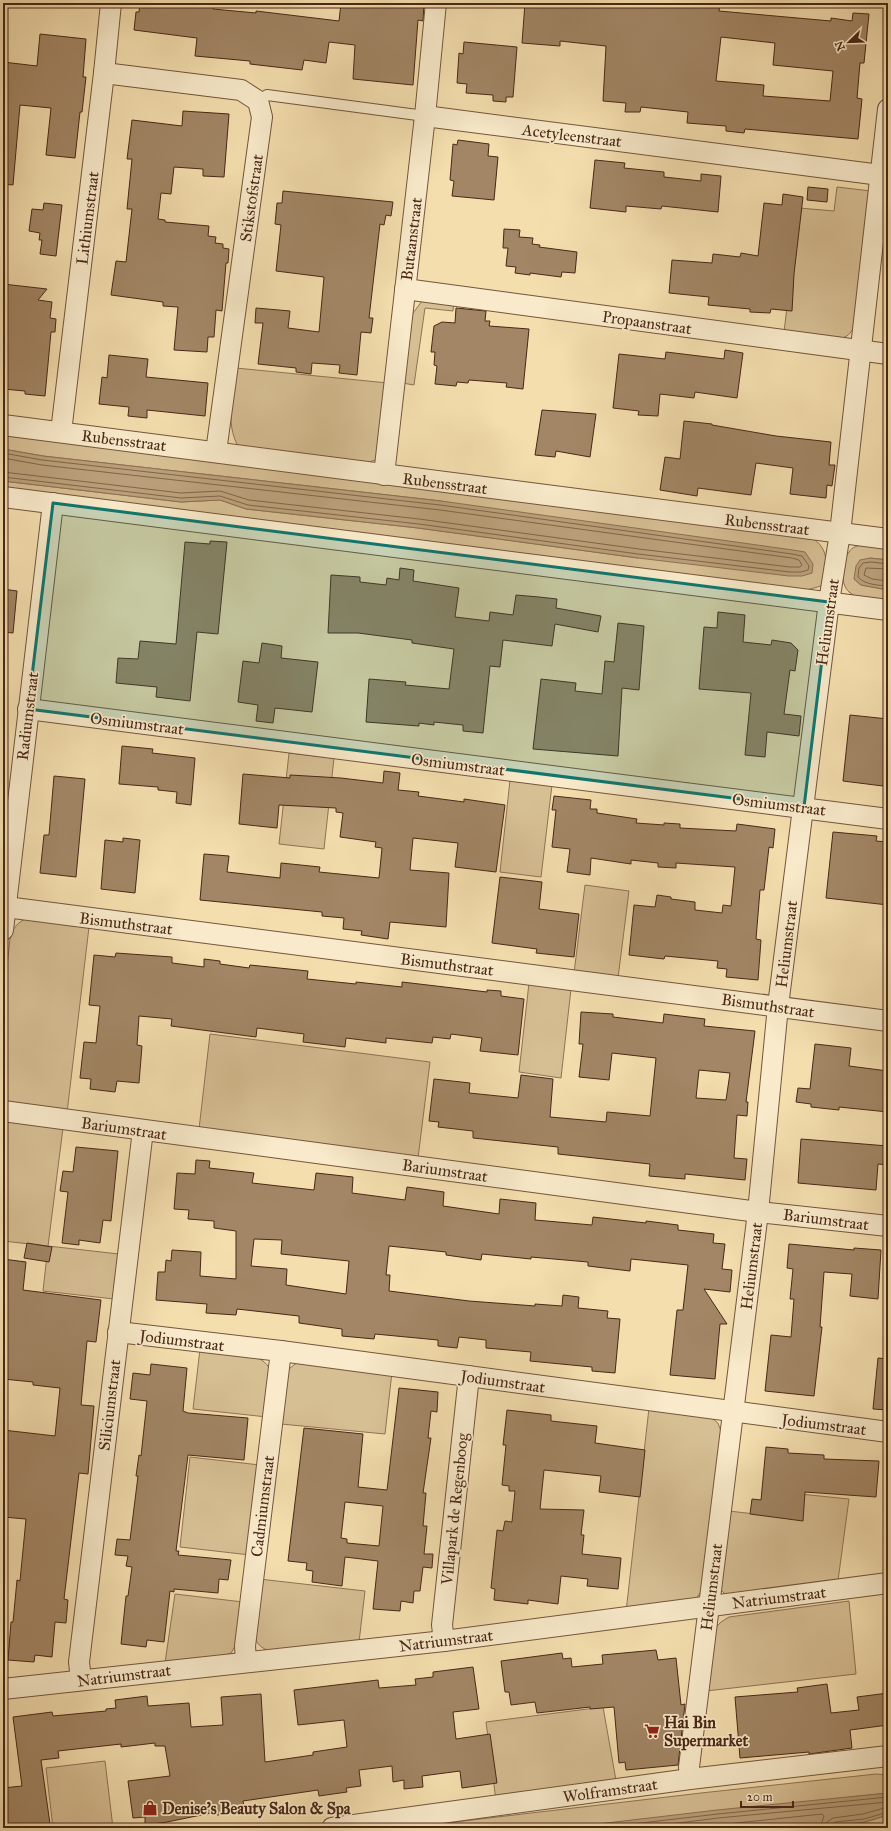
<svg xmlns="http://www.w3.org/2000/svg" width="891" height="1831" font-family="'IM FELL Great Primer',serif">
<rect width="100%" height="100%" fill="#f4deae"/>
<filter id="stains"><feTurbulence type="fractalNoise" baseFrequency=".005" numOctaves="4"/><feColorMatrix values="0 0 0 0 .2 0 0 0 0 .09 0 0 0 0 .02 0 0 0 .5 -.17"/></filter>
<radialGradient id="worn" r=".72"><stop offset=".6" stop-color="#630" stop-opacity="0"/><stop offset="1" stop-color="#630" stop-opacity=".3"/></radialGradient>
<g fill="#d7bf94" stroke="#907355">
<path d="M837,187L871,191L855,325C853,329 850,335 845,337C837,341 796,333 784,332L799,208L834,211Z"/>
<polygon points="422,301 454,301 453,311 425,308 414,385 402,383 410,322 413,313"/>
<path d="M236,368L388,383L380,453L375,460L367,463L238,446C225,423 233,394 236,368Z"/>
<path d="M3,433L811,537C831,550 827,566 821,586L803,591L3,489V481L181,502L220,500L246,509L418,528L638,558L441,501L43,456L3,449Z"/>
<path d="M862,545L888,548V560L870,558L854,579L861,585L888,590V601C876,599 858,600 849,592C840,584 841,561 849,552C852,547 857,546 862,545Z"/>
<polygon points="289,753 334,758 324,849 279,844"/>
<polygon points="510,780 552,785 541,877 500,872"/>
<polygon points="585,885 629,891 618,978 574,973"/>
<path d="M25,919L89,927L67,1113L3,1103V1003L10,939C13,928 16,924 25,919Z"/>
<polygon points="529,983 571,989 561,1078 519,1072"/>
<polygon points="210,1034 430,1062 418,1158 199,1129"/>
<polygon points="6,1120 63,1128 48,1246 119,1254 114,1299 43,1291 48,1246 3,1241 3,1121"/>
<path d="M200,1349C216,1351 261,1350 269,1368C271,1374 267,1408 267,1417L193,1409Z"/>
<polygon points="298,1362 392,1372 385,1434 281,1424 286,1374 290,1368"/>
<polygon points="649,1408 709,1416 718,1423 722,1434 702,1590 696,1599 626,1612"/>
<polygon points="190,1457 260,1465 250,1555 180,1547"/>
<polygon points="800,1494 849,1499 837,1588 726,1595 720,1589 729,1511 797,1519"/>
<path d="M259,1579L365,1591L359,1642L276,1652C264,1650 258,1647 254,1636Z"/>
<polygon points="175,1594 243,1602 237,1643 231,1653 219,1657 165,1663"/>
<polygon points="849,1601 856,1674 706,1691 714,1629 721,1622 729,1617"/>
<polygon points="603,1707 617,1786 496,1801 486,1722"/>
<polygon points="105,1761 113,1828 53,1828 46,1768"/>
<polygon points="876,1774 888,1775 888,1793 564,1828 404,1828 701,1793"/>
<polygon points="888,1815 888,1828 820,1828 865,1822"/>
</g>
<g fill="#baa07a" stroke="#8d7052">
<polygon points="3,449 43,456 441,501 793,550 805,552 813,564 812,573 802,576 789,576 638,558 418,528 246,509 220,500 181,502 3,481"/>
<polygon points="870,558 888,560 888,590 861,585 854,579 856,566 860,560"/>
<polygon points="888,1793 888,1815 865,1822 820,1828 564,1828 717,1810"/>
</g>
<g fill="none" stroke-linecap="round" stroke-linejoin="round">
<g stroke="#826448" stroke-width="1">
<polyline points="3,453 42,460 440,505 792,554 802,556 809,566 808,570 801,572 790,572 638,554 419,524 248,505 220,496 181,498 3,477"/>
<polyline points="3,458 42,465 440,510 792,558 799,560 802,565 800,567 790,567 639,549 419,519 249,500 220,491 181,493 3,472"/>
<path d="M888,564L871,562L863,563L859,568L858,577C865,585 878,585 888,586"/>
<polyline points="888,569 866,568 864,575 872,579 888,581"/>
<polyline points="598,1828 718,1814 888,1797"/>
<polyline points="639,1828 718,1818 888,1802"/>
<polyline points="689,1828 822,1814 824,1816 820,1828"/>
<polyline points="826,1828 827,1822 833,1818 863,1814 888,1807"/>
<polyline points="831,1828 832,1824 835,1822 864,1819 888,1812"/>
</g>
</g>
<g fill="#a28665" stroke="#4a2716" fill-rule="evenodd">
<polygon points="140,3 213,3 213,9 256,13 256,11 339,21 341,3 424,3 423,21 418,20 413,85 353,79 355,45 329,42 326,63 304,60 302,70 250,64 250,61 195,56 197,38 134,30 136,12 139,12"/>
<path d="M525,3H720L719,11L831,21V18L852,21L853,13L869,14L864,63H860L857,98L862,99L858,139L745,129L744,133L726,131V126L687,123L688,112L641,107L640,112H625L626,103L603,101L606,46L560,41V46L522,43ZM721,37L775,43L773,65L833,71L830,101L763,96L764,85L716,81Z"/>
<polygon points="40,34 86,39 83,77 86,77 82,112 80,112 75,158 46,155 51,108 20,105 13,185 3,184 3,62 37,66"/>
<polygon points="464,42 517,47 513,97 506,97 506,102 493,101 493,95 466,93 467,84 457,83 459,53 463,54"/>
<polygon points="183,111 229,114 224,177 203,176 203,169 174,167 171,194 161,193 158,219 165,220 165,222 209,226 208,236 216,237 215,243 223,244 223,248 229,249 228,263 226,263 222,311 216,310 214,337 208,337 207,352 174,350 178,307 163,306 163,302 111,295 116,261 126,262 132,209 127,209 132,159 127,159 132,120 182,126"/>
<polygon points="458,140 489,144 488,156 498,157 494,200 452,196 454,181 450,180 453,144 457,145"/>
<polygon points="595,160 625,163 624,168 664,172 664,177 701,181 701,174 721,176 718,212 662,206 661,209 626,206 626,212 590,208"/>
<polygon points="808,187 828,189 827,202 807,200"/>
<polygon points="283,191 393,202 391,216 386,215 384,225 380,224 369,318 373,318 371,333 361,332 357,375 339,373 340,365 312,363 311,374 296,372 296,368 258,364 263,323 255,323 256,308 290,311 288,328 319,332 324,277 276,271 281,225 275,224 277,203 282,203"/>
<polygon points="783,194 803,197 794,274 792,311 771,309 770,313 750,312 750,309 708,305 709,297 669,293 672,260 712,263 713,254 740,257 741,253 758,256 764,203 782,205"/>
<polygon points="44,203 62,205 56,256 40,254 42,240 39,240 40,233 29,231 32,209 43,210"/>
<polygon points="504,229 520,230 519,237 533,238 532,244 540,245 539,247 577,252 575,273 562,272 561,277 530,273 530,275 515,273 516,267 506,266 508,248 503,248"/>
<polygon points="3,284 47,289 38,300 52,302 50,318 56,319 55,332 51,332 45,396 25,394 25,391 3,389"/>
<polygon points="456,308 486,311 485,321 490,321 489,326 529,329 523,389 506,387 507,383 469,380 468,383 457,382 456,386 435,384 437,366 434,365 435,352 431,352 434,326 442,322 455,323"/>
<polygon points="725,350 743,353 737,398 695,392 694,398 660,394 658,416 638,415 639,411 613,408 619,354 665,359 666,352 724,359"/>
<polygon points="109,355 148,359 146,377 208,383 205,416 147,410 147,418 128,416 129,407 99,404 102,377 107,378"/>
<polygon points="542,410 596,414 590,457 556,451 555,457 535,455"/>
<polygon points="684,421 712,424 712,425 776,436 831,442 829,465 835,465 832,486 827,485 826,498 790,494 793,468 756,463 751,495 698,488 697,496 660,490 665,457 680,459"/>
<polygon points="210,541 227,542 218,634 197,632 190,701 156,697 157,687 116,683 118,658 138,659 140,641 176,644 185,542 210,544"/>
<polygon points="400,568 414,570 413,581 459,588 455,617 489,621 490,612 513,615 516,595 539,597 557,599 556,608 601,616 598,632 555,624 552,646 503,640 500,667 490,666 483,733 463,731 463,725 434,722 434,725 419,723 419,726 366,722 369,679 406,682 405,685 449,689 454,649 412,643 412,640 358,633 328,633 331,575 360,577 360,582 386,585 387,578 399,580"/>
<polygon points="3,589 17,591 13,633 3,632"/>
<polygon points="718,612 745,615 743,642 771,645 772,640 791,643 798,650 795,671 790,670 784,714 801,716 799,736 767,732 765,757 745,755 751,693 699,689 704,627 717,628"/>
<polygon points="618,623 644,626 639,690 622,688 618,756 533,749 541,679 576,683 575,691 602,694 605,661 614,662"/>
<polygon points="262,643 282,646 281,658 318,662 312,712 275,708 273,723 256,721 258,705 238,702 243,661 259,663"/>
<polygon points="850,715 888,719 887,750 888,750 888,767 885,766 883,786 843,781"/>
<polygon points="122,746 153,749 152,753 195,758 191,805 176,803 177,792 158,790 158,787 119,784"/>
<polygon points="384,771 400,773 398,790 419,792 418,796 464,802 464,799 505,805 496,872 455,867 458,843 413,838 410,870 449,873 446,927 390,922 388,939 361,935 362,931 343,929 344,918 322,916 322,912 200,900 204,854 229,856 227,872 280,878 281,863 320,867 319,872 379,878 382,848 375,847 376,842 340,837 343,813 336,812 336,808 279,805 277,828 239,824 243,774 290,778 290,775 341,778 383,783"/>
<polygon points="54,776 85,779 76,877 40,873 44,835 49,835"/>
<polygon points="554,796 591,800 590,809 597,809 597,813 637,819 636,823 664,825 664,823 680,824 680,828 736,831 737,824 775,829 773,848 769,847 764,890 760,890 756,939 761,940 758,980 726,977 727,969 717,968 718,961 665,956 664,959 629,955 634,905 655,907 657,895 671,897 671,899 695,902 695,910 722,913 723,905 731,906 735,867 676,863 676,868 658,867 658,863 631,860 631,864 591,858 590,875 567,872 570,849 552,847 556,810 552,810"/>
<polygon points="833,832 877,836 876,841 888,842 888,905 826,898"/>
<polygon points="123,838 140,840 135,893 101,889 105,840 123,842"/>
<polygon points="500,877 542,882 539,909 579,914 574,957 536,953 537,949 492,943"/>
<polygon points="116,953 172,957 172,963 204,967 204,959 220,961 220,964 249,968 250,965 308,971 307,979 356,984 356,982 402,987 402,982 487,992 487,990 501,991 501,996 524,999 518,1055 480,1051 482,1038 451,1034 450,1039 433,1037 432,1043 386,1038 386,1043 346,1038 345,1047 303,1042 304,1034 257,1028 256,1037 171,1026 172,1019 139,1016 137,1045 142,1046 139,1083 117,1081 115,1092 90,1089 91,1079 80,1078 84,1042 96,1043 100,1006 89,1005 94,955 115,957"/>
<path d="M581,1012L613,1014V1017L663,1023L664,1014L705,1019L704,1026L755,1031L746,1102H748L747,1116L737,1115L734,1158L747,1159L745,1180L685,1174V1179L649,1176L650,1164L558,1154V1147L473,1138V1131L438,1127L439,1122L429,1121L434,1079L470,1083L469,1093L518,1098L521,1075L553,1079L550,1117L606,1122L607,1112L650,1116L656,1058L612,1053L609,1080L579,1077L583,1044H579ZM699,1070L730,1073L726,1100L696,1098Z"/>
<polygon points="815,1044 851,1048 849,1066 888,1071 888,1112 839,1107 839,1110 811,1107 811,1104 796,1102 798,1088 810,1089"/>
<polygon points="801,1139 888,1146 888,1165 878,1164 876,1190 798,1183"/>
<polygon points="76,1147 118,1151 111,1221 103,1220 100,1243 79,1240 79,1245 62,1243 68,1192 60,1191 63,1171 73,1172"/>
<path d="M196,1160L210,1161L209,1168L254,1173L252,1183L314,1190L316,1173L353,1177L352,1193L405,1200L407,1187L444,1192L443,1206L499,1214L500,1199L536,1203L535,1220L592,1225L593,1217L646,1223V1221L678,1225V1230L714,1234L713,1243L725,1244L722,1269L732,1270L730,1292L704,1289L727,1324H720L715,1379L670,1375L677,1310H683L688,1265L631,1259L630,1271L588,1266V1262L531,1257V1259L482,1254L481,1260L446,1255V1252L389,1246L386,1275H390L389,1291L469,1301L535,1306V1304L562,1306L563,1295L579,1297L578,1308L608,1311L607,1318L620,1319L615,1373L592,1371V1367L530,1361L531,1352L486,1348V1340L459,1337L457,1348L438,1346V1340L375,1334L374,1339L342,1336V1329L299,1323V1316L237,1309L236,1315L206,1313L207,1304L156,1300L158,1272H165L166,1260L171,1261L172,1250L201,1252L200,1276L236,1279V1231L214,1228V1221L188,1219L189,1210L174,1209L177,1173L195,1174ZM254,1239L282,1240L281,1254L349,1261L346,1294L286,1285L287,1269L251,1266Z"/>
<polygon points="27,1243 52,1247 49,1262 24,1258"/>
<polygon points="789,1244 854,1250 854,1248 881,1250 878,1299 850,1296 852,1274 824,1272 820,1327 822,1327 814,1396 765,1391 771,1335 791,1337 794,1299 790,1299 793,1269 787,1268"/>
<polygon points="3,1259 26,1262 23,1290 101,1300 96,1342 87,1341 81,1405 94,1406 88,1474 79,1473 64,1599 68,1600 66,1623 55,1622 52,1657 35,1655 34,1662 8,1660 11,1622 13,1622 17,1580 20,1581 26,1519 3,1517 3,1430 55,1436 60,1388 33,1385 33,1382 3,1379"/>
<polygon points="878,1358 888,1359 888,1410 873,1409"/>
<polygon points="151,1364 187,1368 183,1411 188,1413 248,1418 244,1460 188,1455 176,1551 179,1551 178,1555 231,1560 228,1580 219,1579 218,1593 174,1589 174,1592 170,1591 164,1642 147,1640 146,1647 121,1644 126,1596 128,1596 132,1567 126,1566 128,1556 115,1555 117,1539 130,1540 138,1476 136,1476 139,1455 141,1456 147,1401 130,1399 133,1373 150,1375"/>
<path d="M399,1388L438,1392L437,1412L431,1411L428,1438H431L423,1493H426L423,1526H427L424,1554H433L432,1568L423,1567L420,1591H414L413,1603L401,1601L400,1611L373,1609L378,1561L345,1557L342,1586L312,1582L313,1571L306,1570L307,1563L288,1561L304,1428L363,1434L358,1487L387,1490ZM345,1502L383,1506L379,1546L347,1543V1539L341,1538Z"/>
<polygon points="507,1410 551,1415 551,1421 597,1426 595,1443 645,1450 640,1497 599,1492 601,1476 544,1470 540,1509 584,1510 581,1535 584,1535 582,1554 621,1558 618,1589 587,1586 588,1579 561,1576 558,1604 528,1600 528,1604 494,1600 495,1589 491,1588 497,1530 503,1531 505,1521 512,1522 515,1491 509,1491 509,1486 502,1485 506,1445 503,1445"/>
<polygon points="766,1447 788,1449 788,1453 824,1455 824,1459 879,1461 876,1497 805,1492 803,1521 750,1514 752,1499 761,1500"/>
<polygon points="656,1650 658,1660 676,1658 681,1705 685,1704 678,1765 626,1770 625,1762 619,1763 614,1707 590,1709 590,1707 537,1713 535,1702 511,1705 509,1692 505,1692 501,1661 562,1653 563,1659 571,1658 572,1667 603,1664 602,1655"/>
<polygon points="473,1667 479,1709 453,1712 456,1739 490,1734 497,1783 462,1788 460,1771 422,1776 423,1787 404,1789 404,1780 393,1782 392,1766 359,1770 361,1786 346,1788 347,1792 319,1796 318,1790 243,1801 245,1812 217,1815 216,1812 167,1822 145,1825 145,1817 133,1818 128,1781 170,1776 165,1746 155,1746 155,1743 121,1747 121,1744 58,1751 59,1758 41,1760 50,1824 22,1828 3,1828 3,1788 22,1786 13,1717 52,1712 53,1716 106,1711 106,1709 116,1708 115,1700 147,1696 148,1706 189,1703 191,1727 223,1725 221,1697 261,1694 265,1762 313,1755 313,1752 347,1747 344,1720 298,1725 294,1690 378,1680 379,1688 416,1685 415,1679 433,1677 433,1672"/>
<polygon points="827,1684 831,1713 859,1710 857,1697 888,1693 888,1725 850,1730 852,1748 809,1754 809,1752 740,1758 735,1697 798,1692 797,1688"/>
</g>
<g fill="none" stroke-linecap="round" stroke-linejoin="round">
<g stroke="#74553c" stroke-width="12">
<polyline id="service" points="258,101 267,95 425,116"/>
</g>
<g stroke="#74553c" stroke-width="22">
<g id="minor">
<polyline points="104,73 241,90 258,101 262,117 216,452"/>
<polyline points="425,116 888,176"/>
<polyline points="405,289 888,354"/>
<polyline points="3,425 888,539"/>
<polyline points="61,432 104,73 111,3"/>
<polyline points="384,475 425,116 436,3"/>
<polyline points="3,497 888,610"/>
<polyline points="28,709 888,819"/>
<polyline points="6,907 888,1021"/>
<polyline points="3,930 53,503"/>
<polyline points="3,1111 758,1212 888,1226"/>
<polyline points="118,1332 281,1351 888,1432"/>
<polyline points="444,1641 442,1625 469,1376"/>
<polyline points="246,1661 245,1646 281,1351"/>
<polyline points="81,1680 79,1662 143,1130"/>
<polyline points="3,1689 444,1641 888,1583"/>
<polyline points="690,1779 689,1767 758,1212 778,1006 829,602 840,533 888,109"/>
<polyline points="332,1828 690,1779 888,1756"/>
</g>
</g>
<use href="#service" stroke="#f8eaca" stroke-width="10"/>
<use href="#minor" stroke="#f8eaca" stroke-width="20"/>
</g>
<path fill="#0f766e" fill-opacity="0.2" stroke="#0f766e" stroke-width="3" stroke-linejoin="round" d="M53,503L829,602L804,807L28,709Z"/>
<defs>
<g id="supermarket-bare" transform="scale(1.2)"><path d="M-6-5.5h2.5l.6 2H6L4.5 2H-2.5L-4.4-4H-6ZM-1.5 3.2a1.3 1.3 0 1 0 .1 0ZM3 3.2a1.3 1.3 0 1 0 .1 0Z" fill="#8f2418" stroke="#f8eaca" stroke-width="2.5" paint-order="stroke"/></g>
<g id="shop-bare" transform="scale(1.2)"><path d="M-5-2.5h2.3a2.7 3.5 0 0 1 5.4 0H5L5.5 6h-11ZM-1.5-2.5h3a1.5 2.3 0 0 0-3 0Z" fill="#8f2418" stroke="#f8eaca" stroke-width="2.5" paint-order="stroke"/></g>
</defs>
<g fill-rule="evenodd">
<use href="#supermarket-bare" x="652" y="1731"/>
<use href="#shop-bare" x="150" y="1808"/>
</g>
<g text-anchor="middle" stroke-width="3.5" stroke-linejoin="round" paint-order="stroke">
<g font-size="16" fill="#4a2716" stroke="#f8eaca">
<text transform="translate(572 135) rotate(7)" y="6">Acetyleenstraat</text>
<text transform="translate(251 198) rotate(-82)" y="6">Stikstofstraat</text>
<text transform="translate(87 218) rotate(-83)" y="6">Lithiumstraat</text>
<text transform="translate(411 239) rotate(-83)" y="6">Butaanstraat</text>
<text transform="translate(647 322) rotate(8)" y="6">Propaanstraat</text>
<text transform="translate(124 440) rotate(7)" y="6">Rubensstraat</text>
<text transform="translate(445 483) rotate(7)" y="6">Rubensstraat</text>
<text transform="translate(767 524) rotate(7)" y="6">Rubensstraat</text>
<text transform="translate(827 622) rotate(-82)" y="6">Heliumstraat</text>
<text transform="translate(27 716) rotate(-83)" y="6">Radiumstraat</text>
<text transform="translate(137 723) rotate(7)" y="6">Osmiumstraat</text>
<text transform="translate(458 764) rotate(7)" y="6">Osmiumstraat</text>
<text transform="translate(779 804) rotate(7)" y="6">Osmiumstraat</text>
<text transform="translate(126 923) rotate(7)" y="6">Bismuthstraat</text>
<text transform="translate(786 944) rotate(-83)" y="6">Heliumstraat</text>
<text transform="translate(447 964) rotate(7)" y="6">Bismuthstraat</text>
<text transform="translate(768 1005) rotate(8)" y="6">Bismuthstraat</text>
<text transform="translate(124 1128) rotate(8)" y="6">Bariumstraat</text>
<text transform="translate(445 1170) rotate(8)" y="6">Bariumstraat</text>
<text transform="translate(826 1219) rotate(7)" y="6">Bariumstraat</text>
<text transform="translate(751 1266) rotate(-83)" y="6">Heliumstraat</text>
<text transform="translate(182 1340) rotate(7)" y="6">Jodiumstraat</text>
<text transform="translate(503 1381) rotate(8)" y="6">Jodiumstraat</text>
<text transform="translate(109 1405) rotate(-83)" y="6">Siliciumstraat</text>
<text transform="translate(824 1424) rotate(7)" y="6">Jodiumstraat</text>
<text transform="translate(262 1506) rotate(-83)" y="6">Cadmiumstraat</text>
<text transform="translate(454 1509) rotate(-84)" y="6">Villapark de Regenboog</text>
<text transform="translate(711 1587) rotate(-83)" y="6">Heliumstraat</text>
<text transform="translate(779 1597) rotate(-7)" y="6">Natriumstraat</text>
<text transform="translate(446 1640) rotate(-7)" y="6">Natriumstraat</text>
<text transform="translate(124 1675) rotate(-7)" y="6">Natriumstraat</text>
<text transform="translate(610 1790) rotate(-8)" y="6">Wolframstraat</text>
</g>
<g font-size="16" font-weight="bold" fill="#4a2716" stroke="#f8eaca" text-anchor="start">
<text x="664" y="1728">Hai Bin<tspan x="664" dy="18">Supermarket</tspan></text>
<text x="162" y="1814">Denise's Beauty Salon &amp; Spa</text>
</g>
</g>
<rect width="891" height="1831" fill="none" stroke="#f4deae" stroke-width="16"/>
<rect x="4" y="4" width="883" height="1823" fill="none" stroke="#4a2716" stroke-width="2"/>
<rect x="8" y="8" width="875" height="1815" fill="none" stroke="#4a2716"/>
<g transform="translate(849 42) rotate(247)" stroke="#f8eaca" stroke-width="3" paint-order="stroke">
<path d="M0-3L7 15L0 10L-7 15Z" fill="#4a2716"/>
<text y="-6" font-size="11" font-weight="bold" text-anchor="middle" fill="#4a2716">N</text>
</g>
<path d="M741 1801v6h52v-6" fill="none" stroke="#4a2716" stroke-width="2"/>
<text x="747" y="1801" font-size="12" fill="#4a2716" stroke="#f8eaca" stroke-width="3" paint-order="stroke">20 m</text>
<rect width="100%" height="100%" filter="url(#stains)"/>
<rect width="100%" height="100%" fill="url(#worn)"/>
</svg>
